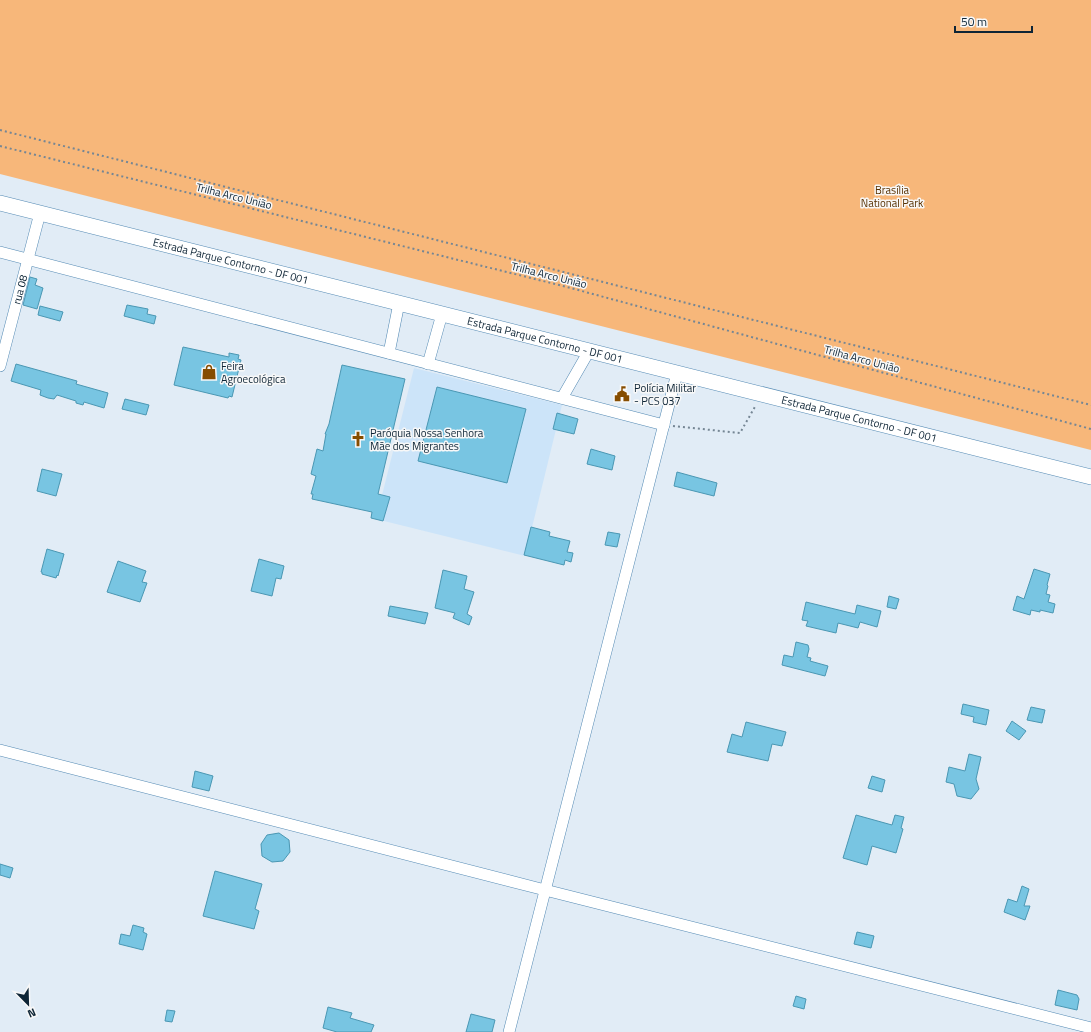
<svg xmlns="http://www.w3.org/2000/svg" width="1091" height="1032" font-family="'Titillium Web',sans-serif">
<rect width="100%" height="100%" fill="#e1ecf6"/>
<polygon fill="#cce4f9" points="414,368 562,405 525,556 376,519"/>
<polygon fill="#f7b77a" points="0,0 1091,0 1091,450 0,174"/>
<g fill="#78c5e2" stroke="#4a97b3">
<polygon points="30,277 37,279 35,285 43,288 37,309 23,305"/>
<polygon points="127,305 148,309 147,314 156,316 154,324 124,316"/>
<polygon points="40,306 63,312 60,321 38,315"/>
<polygon points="183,347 229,357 229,353 239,355 238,359 241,360 232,397 229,396 228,398 174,385"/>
<polygon points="16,364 77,381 76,384 108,393 104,408 84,402 83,405 76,403 76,401 57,395 54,399 48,398 40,395 41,390 11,381"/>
<polygon points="342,365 405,379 378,494 390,497 383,521 371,518 372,512 312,499 313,494 311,494 316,476 311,474 317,449 323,451 326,434 325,434 329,424"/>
<polygon points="437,387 526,409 507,483 418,461"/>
<polygon points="125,399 149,405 146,415 122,409"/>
<polygon points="557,413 578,419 574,434 553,429"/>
<polygon points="591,449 615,456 612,470 587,464"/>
<polygon points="42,469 62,474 56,496 37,491"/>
<polygon points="677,472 717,483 714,496 674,486"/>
<polygon points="531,527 550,532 549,536 570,541 567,552 573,553 571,562 565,560 564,565 524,555"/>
<polygon points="608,532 620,534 617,547 605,545"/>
<polygon points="47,549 64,554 58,576 57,575 56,578 42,574 42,572 41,572"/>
<polygon points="259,559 284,566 281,579 276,578 272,596 251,591"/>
<polygon points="118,561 146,571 142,582 147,583 140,602 107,592"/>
<polygon points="1034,569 1050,574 1047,585 1048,586 1046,594 1050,595 1048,602 1055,604 1053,613 1040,610 1040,612 1031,610 1030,615 1013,610 1017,596 1024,599"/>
<polygon points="443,570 467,576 464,589 474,592 467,614 472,617 469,625 453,618 455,613 435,608"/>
<polygon points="889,596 899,599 896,609 887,607"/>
<polygon points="806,602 855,614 857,605 881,611 877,627 860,622 858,628 838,623 836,633 806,626 808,621 802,620"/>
<polygon points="390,606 428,613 425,624 388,616"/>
<polygon points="796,642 808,645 809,649 807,657 811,658 810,661 828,666 825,676 782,665 784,655 793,657"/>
<polygon points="963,704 989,710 986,725 973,722 974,717 961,714"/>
<polygon points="1031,707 1045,710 1042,723 1027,720"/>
<polygon points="1012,721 1026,731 1019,740 1006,731"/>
<polygon points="746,722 786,732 782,746 772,744 768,761 727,752 732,734 742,737"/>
<polygon points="969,754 981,757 976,779 979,789 971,799 957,796 954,784 946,782 949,767 965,771"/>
<polygon points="195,771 213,776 209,791 192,787"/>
<polygon points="872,776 885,780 882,792 868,788"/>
<polygon points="856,815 892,825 895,815 904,817 901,828 903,829 896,853 872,846 867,865 843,858"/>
<polygon points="279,833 289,840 290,852 283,861 272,862 262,856 261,844 267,835"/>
<polygon points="0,864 13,868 10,878 0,875"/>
<polygon points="215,871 262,884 255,909 259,911 254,929 203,916"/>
<polygon points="1022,886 1029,889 1024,906 1030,906 1025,920 1004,912 1008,899 1017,902"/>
<polygon points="133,925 144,928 143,932 147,934 143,950 119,944 121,934 130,936"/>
<polygon points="857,932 874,936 871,948 854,944"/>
<polygon points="1058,990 1077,995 1079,999 1077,1010 1055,1005"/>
<polygon points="796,996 806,999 804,1009 793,1006"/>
<polygon points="328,1007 352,1013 350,1018 374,1025 371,1032 337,1032 323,1028"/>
<polygon points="167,1010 175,1011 172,1022 165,1021"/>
<polygon points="471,1014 495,1020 492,1032 466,1032"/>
</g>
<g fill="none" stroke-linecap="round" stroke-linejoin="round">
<g stroke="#548ab4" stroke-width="12">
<g id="minor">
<polyline points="0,252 664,425"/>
<polyline points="389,353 399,303"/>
<polyline points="428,364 442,314"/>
<path id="s1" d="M0,366L40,213"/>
<polyline points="562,398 589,351"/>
<polyline points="0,750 545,890 1091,1028"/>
<polyline points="509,1032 677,373"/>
</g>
</g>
<g stroke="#548ab4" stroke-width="16">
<g id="secondary">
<path id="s2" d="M0,203L1091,477"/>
</g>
</g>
<g stroke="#758694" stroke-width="2" stroke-dasharray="2 3" stroke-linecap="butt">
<polyline points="0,130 1091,405"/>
<polyline points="0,146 567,287 1091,429"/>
<polyline points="673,426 740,433 756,405"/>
</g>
<use href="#minor" stroke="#fff" stroke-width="11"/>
<use href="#secondary" stroke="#fff" stroke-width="15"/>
</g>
<defs>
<g id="shop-bare" transform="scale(1.2)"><path d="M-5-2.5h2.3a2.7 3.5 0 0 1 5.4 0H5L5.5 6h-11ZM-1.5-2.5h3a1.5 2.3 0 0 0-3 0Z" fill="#864d00" stroke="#f8f8f8" stroke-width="2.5" paint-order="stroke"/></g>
<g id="civic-bare" transform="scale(1.2)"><path d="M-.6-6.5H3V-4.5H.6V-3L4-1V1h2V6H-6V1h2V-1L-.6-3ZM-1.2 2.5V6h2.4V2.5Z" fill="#864d00" stroke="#f8f8f8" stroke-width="2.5" paint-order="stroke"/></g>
<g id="church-bare" transform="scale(1.2)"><path d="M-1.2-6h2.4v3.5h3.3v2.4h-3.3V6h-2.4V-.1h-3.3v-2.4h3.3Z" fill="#864d00" stroke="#f8f8f8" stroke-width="2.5" paint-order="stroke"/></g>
</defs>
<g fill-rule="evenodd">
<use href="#shop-bare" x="209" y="372"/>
<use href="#civic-bare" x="622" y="394"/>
<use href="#church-bare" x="358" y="439"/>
</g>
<g text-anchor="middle" stroke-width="3" stroke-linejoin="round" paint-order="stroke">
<g font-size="11" fill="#573000" stroke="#f8f8f8">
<text x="892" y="194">Brasília<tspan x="892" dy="13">National Park</tspan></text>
</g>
<g font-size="11" fill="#0e2536" stroke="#f8f8f8">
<text transform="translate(234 196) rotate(14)" y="4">Trilha Arco União</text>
<text dy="4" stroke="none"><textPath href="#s2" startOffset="238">Estrada Parque Contorno - DF 001</textPath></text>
<text transform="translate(549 275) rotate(14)" y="4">Trilha Arco União</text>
<text dy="4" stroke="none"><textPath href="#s1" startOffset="79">rua 08</textPath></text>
<text dy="4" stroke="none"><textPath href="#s2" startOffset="562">Estrada Parque Contorno - DF 001</textPath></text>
<text transform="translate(862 359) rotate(15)" y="4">Trilha Arco União</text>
<text dy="4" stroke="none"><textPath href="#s2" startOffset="886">Estrada Parque Contorno - DF 001</textPath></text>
</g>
<g font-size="11" fill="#0e2536" stroke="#f8f8f8" text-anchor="start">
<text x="221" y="370">Feira<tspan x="221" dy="13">Agroecológica</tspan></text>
<text x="634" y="392">Polícia Militar<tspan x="634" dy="13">- PCS 037</tspan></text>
<text x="370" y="437">Paróquia Nossa Senhora<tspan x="370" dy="13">Mãe dos Migrantes</tspan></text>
</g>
</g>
<g transform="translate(28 1004) rotate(157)" stroke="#f8f8f8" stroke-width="3" paint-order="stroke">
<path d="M0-3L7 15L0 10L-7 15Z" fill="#0e2536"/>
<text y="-6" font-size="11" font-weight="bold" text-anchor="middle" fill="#0e2536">N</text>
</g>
<path d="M955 26v6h77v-6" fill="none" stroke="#0e2536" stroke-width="2"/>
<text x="961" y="26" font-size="12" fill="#0e2536" stroke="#f8f8f8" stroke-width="3" paint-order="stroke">50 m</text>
</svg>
